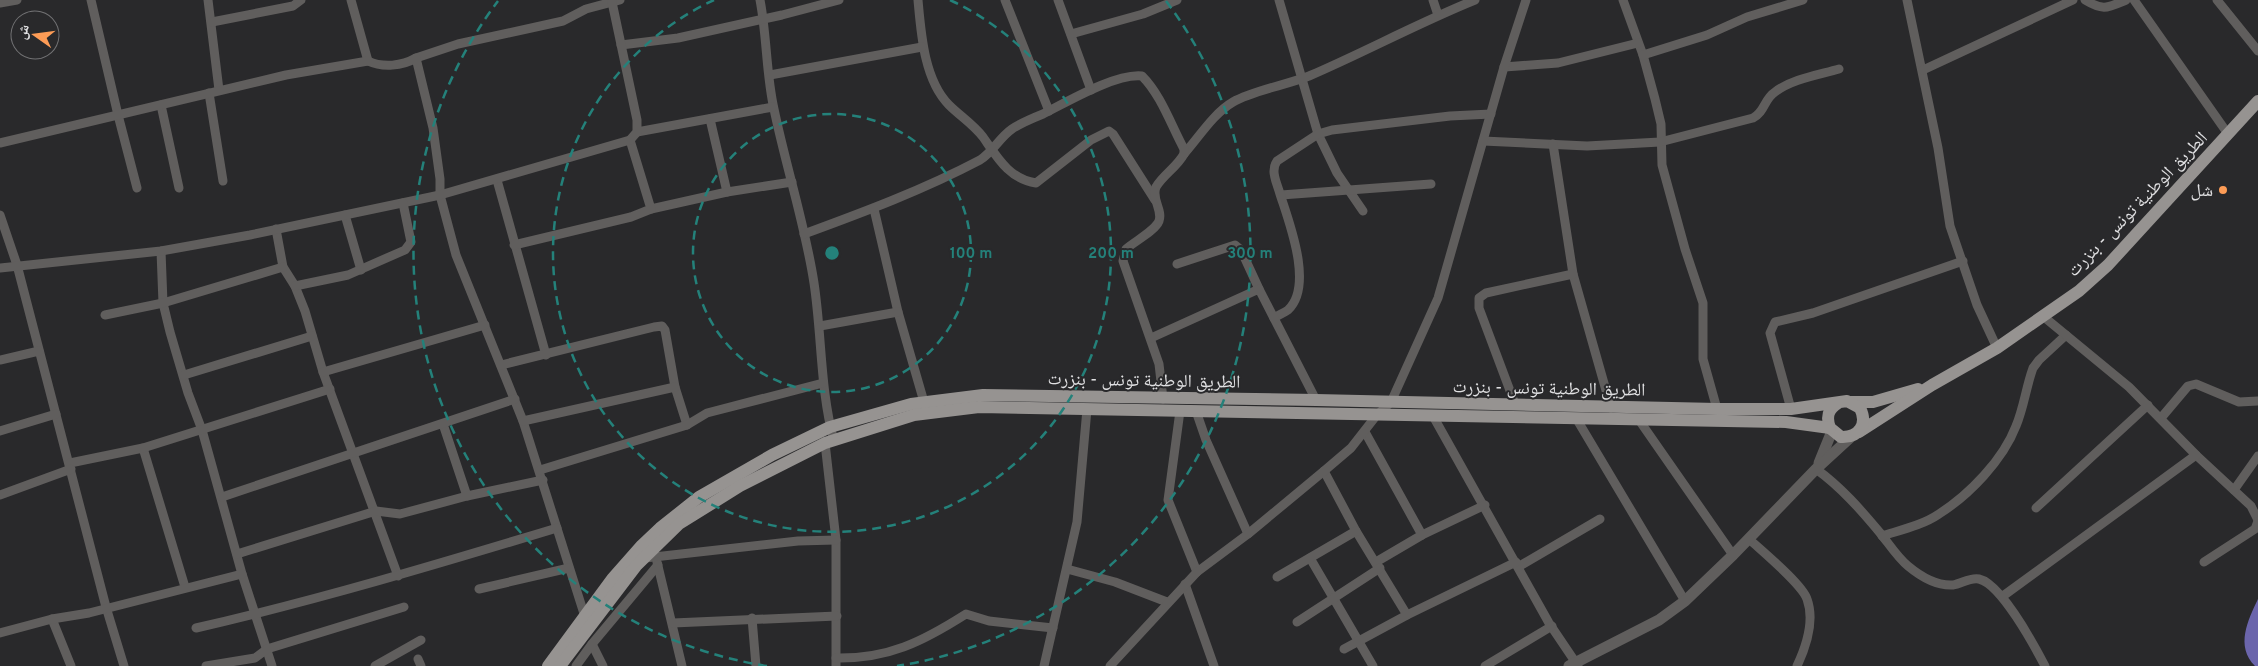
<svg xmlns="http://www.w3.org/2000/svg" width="2258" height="666" font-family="Overpass,'Noto Naskh Arabic',sans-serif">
<rect width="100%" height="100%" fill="#29292b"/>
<path fill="#6b65ac" d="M2258,599V666H2255C2235,646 2248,620 2258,599Z"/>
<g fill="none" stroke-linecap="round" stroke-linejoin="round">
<g stroke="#605e5d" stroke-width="9">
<polyline points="91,0 118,115 137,188"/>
<polyline points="208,0 219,90"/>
<polyline points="351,0 368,61"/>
<path d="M760,0C767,36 766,74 774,109C786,167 805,224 814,283C822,336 820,390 834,441"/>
<path d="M918,0C921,33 924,80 949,105C960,116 973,124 983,137C997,157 1009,179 1036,183L1091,140L1109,131L1113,134L1155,200"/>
<polyline points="1005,0 1049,111"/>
<polyline points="1058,0 1091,90"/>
<polyline points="1279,0 1318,134 1337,173 1363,211"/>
<polyline points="1433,0 1438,15"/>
<polyline points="1623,0 1643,55 1655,99 1661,124 1662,165 1685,249 1703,303 1703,359 1717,409"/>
<polyline points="1907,0 1938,148 1950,226 1977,305 1997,348"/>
<path d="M2085,0C2103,11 2107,8 2126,0"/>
<polyline points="2134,0 2228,134"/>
<polyline points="2217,0 2258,51"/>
<polyline points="0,3 17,0"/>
<polyline points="212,22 293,6 301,0"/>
<polyline points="1071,34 1143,14 1177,0"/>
<polyline points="621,45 678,38 782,15 839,0"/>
<polyline points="1643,55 1707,35 1747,17 1803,0"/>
<polyline points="416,58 458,44 563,21 586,9 620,0"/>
<polyline points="1504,67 1558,63 1638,43"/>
<polyline points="1923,70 2073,0"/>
<polyline points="770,75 922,47"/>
<polyline points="209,93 223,181"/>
<polyline points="161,105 179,188"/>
<polyline points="710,119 727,192"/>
<polyline points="637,132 773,107"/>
<path d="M1483,141L1587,146L1660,142L1753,118C1765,112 1764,99 1775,92C1792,79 1818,75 1839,69"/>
<path d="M0,143L286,75L368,61C383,68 402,66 416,58L433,128L440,179V195L456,255L523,421L586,620"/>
<polyline points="1553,144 1573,274 1611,408"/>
<path d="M1184,154C1199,137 1214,113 1233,102C1252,91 1286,85 1309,76C1365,52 1418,23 1475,0"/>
<polyline points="497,180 546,355"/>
<polyline points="1281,195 1431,184"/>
<polyline points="651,209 727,192 792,182"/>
<polyline points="874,209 898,312 924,402"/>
<polyline points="0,215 17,265 106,607 124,666"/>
<polyline points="345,215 361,270"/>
<polyline points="276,229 283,267 295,286 305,311 323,372 398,576"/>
<path d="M804,234C864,212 923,190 980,160C993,152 999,138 1012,129C1021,123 1033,118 1043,114C1067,102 1116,73 1142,76C1161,95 1171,125 1184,149V154C1177,167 1163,175 1156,187C1151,199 1163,210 1159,221C1155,231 1135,241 1126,249L1123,261L1159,364L1163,399"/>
<polyline points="514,245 631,217 651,209 630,140"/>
<polyline points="161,251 163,303 170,332 188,393 202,430 242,574 272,666"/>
<polyline points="1177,264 1235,245 1241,250 1259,289"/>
<polyline points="0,268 161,251 250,235 440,195 630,140 637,132 637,120 612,2"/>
<polyline points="295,286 348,275 405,250 411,242 403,203"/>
<polyline points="105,315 163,303 283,267"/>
<path d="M1274,318C1278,315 1284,313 1288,310C1314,286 1289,222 1280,194C1277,183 1270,171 1277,161L1318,134L1332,130L1450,116L1491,114"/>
<polyline points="820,326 898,312"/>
<polyline points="1151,338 1259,289 1316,400"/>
<polyline points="0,360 39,351"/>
<polyline points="501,365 654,327 662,326 665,330 675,387 687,425"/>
<polyline points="323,372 485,325"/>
<polyline points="184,375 312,336"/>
<polyline points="1515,404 1479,308 1479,298 1486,293 1573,274"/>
<polyline points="1791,409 1770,333 1775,322 1813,313 1963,261"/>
<polyline points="1180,411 1168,500 1197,572"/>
<polyline points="1196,411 1206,440 1248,534"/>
<polyline points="1433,416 1549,623 1578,666"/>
<polyline points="1576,418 1685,601"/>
<polyline points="2161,418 2188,386 2196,384 2239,402 2258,401"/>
<polyline points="1639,420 1733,555"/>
<polyline points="523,421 675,387"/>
<polyline points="443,424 467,496"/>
<polyline points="0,431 56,414"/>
<polyline points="1365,432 1422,535"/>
<polyline points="825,443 836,540 836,666"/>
<polyline points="143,448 185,587"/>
<polyline points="2196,455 2251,506 2258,520"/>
<polyline points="70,463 143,448 330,389"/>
<path d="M1816,469C1841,487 1861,510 1881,534C1889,544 1898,558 1908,566C1920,576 1936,586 1953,585C1961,584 1970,577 1979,579C2001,584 2034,645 2045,666"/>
<polyline points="540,470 687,425 707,413 823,383"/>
<polyline points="1324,471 1356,531 1407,615"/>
<polyline points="2234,490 2258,456"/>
<polyline points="0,495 71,469"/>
<polyline points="222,497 515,399"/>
<polyline points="2036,508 2148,405"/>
<path d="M1882,536C1901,530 1923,525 1939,514C1969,495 2003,460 2016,426C2024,407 2026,387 2033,368L2039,360L2066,335"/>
<path d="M1749,539C1762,551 1802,584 1807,599C1815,621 1806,647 1797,666"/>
<polyline points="237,554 376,511 400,514 467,496 543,480"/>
<polyline points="645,558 798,541 836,540"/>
<polyline points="1310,558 1373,666"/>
<polyline points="657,562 682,666"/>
<polyline points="1376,562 1422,535 1485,505"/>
<polyline points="2204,562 2255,529 2258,521"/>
<polyline points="1518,567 1600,519"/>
<polyline points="1067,569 1115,582 1167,602"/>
<polyline points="1277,577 1356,531"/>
<polyline points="1185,584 1214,666"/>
<polyline points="479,589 569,568"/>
<polyline points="2003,596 2196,455 2129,387 2044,317"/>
<polyline points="752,618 756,666"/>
<polyline points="52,619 71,666"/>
<polyline points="1297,622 1380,568"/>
<polyline points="673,623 837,616"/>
<path d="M196,628C318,600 438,564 557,528"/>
<polyline points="0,633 52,619 89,613 242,574"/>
<polyline points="592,644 603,666"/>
<polyline points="1344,649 1407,615 1516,562"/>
<path d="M836,658C888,659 922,642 966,614L989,621L1053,628"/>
<polyline points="418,659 421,666"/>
<polyline points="206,666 255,658 267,649 404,607"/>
<polyline points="375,666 421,640"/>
<polyline points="576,666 592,644 658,565"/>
<polyline points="1044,666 1077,522 1087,409"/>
<polyline points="1110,666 1197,572 1248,534 1324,471 1351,448 1376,416 1391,402 1438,298 1504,67 1526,0"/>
<polyline points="1485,666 1552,626"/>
</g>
<g stroke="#605e5d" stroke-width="11">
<polyline points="1819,463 1832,431"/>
<polyline points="1569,666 1659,620 1685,601 1733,555 1816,469 1852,436"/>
</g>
<g stroke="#969391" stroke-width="12">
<polyline points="1851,402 1873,402 1918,389"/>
<polyline points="1859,432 1932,385 1997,348 2079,291 2108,265 2258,101"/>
<path d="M548,666L612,579L642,545L660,528L699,497L772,455L830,427L911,404L983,395L1316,400L1717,409H1791L1847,401L1860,408C1868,424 1859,438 1841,437L1830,428C1826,417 1828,409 1838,403"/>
<polyline points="560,666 636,566 679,524 740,486 825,443 914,415 979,407 1786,422 1830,428"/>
</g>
</g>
<g fill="none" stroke="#24817a" stroke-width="2.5" stroke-dasharray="9 6">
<circle cx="832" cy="253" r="139"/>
<path d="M950 0A279 279 0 1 1 714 0"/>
<path d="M767 666A418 418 0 0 1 498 1M1166 1A418 418 0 0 1 897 666"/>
</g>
<circle fill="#fd9c56" stroke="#29292b" stroke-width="2" cx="2223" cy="190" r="5"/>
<g text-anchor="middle" stroke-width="4" stroke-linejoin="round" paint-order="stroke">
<g font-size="18" fill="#e0e0e2" stroke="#29292b" text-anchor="end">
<text x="2213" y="196">شل</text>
</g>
<g font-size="18" fill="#e0e0e2" stroke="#29292b">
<text transform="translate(2137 204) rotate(-46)" y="6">الطريق الوطنية تونس - بنزرت</text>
<text transform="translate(1144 380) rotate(1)" y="6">الطريق الوطنية تونس - بنزرت</text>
<text transform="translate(1549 388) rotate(1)" y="6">الطريق الوطنية تونس - بنزرت</text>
</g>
</g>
<circle cx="832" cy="253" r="8" fill="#24817a" stroke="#29292b" stroke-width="2.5"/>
<g font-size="15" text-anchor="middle" font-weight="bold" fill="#24817a" stroke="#29292b" stroke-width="4" stroke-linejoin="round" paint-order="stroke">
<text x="971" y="258">100 m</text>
<text x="1111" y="258">200 m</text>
<text x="1250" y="258">300 m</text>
</g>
<g transform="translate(35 35) rotate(284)"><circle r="24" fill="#29292b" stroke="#727274"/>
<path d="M0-4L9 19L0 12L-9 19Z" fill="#fd9c56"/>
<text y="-8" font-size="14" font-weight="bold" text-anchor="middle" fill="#e0e0e2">ش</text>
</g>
</svg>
